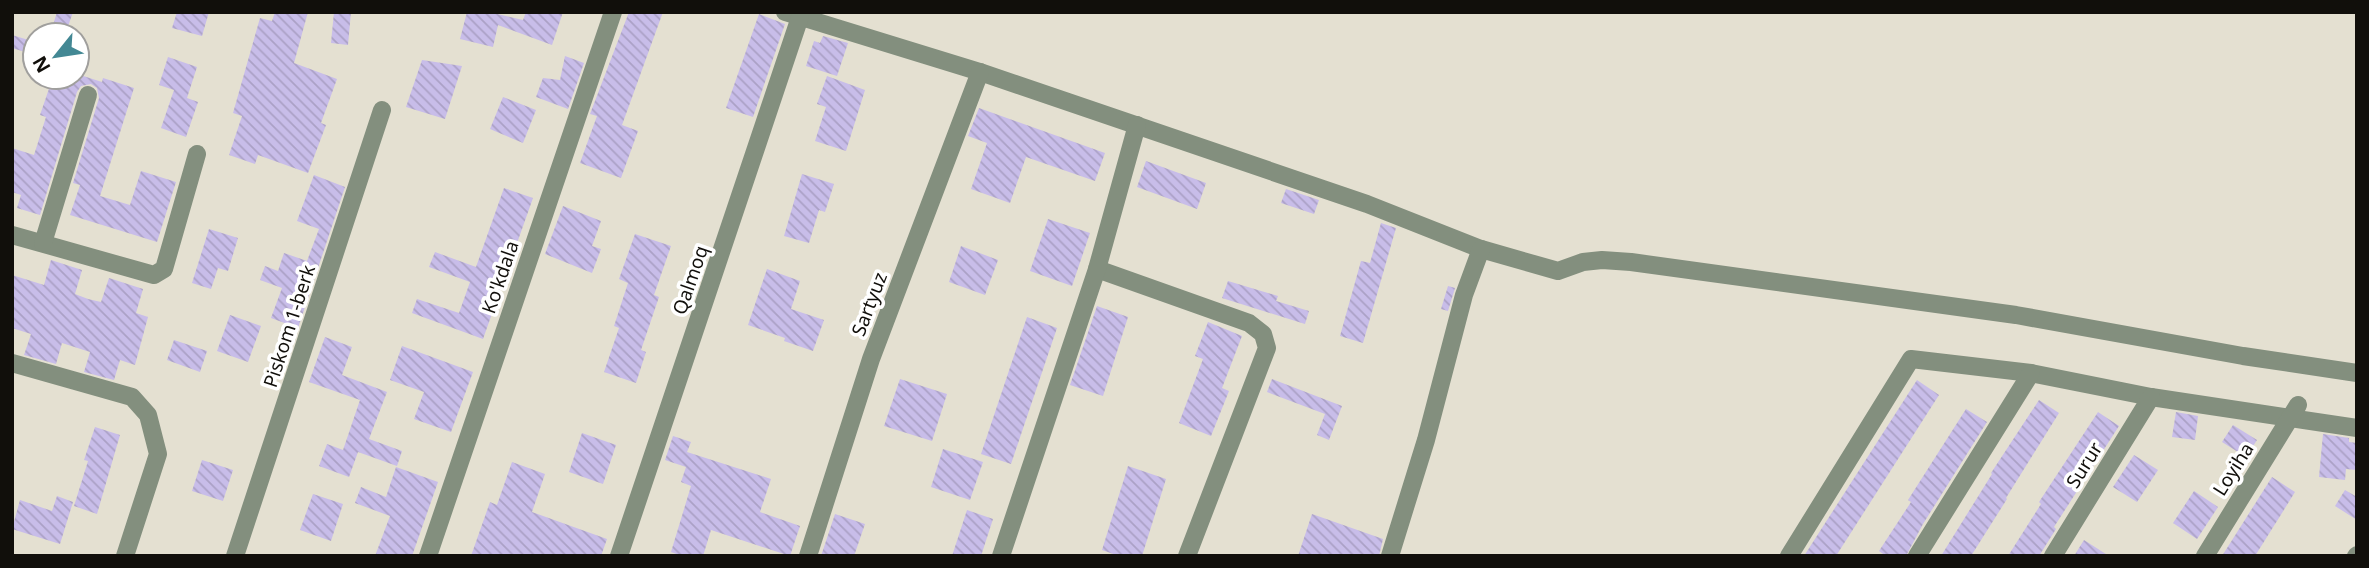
<svg xmlns="http://www.w3.org/2000/svg" width="2369" height="568" font-family="'Noto Sans',sans-serif">
<defs>
<pattern id="building-back-hatch" width="6" height="6" patternUnits="userSpaceOnUse" patternTransform="scale(1.75)"><rect width="6" height="6" fill="#c8bde9"/><path d="M-1 5l2 2M0 0l6 6M5-1l2 2" fill="none" stroke="#aba1c6"/></pattern>
</defs>
<rect width="100%" height="100%" fill="#e4e0d1"/>
<g fill="url(#building-back-hatch)">
<polygon points="57,12 73,12 65,35 50,35"/>
<polygon points="177,12 209,12 202,36 172,28"/>
<polygon points="275,12 308,12 294,63 337,79 321,123 326,125 308,173 258,155 255,164 229,155 242,116 233,113 260,18 272,21"/>
<polygon points="334,12 351,12 348,45 331,43"/>
<polygon points="467,12 489,12 523,20 526,12 563,12 552,45 498,25 493,47 460,39"/>
<polygon points="629,12 663,12 622,125 638,131 621,178 580,163 597,116 590,114"/>
<polygon points="759,14 785,24 753,117 726,108"/>
<polygon points="12,35 35,42 35,55 12,48"/>
<polygon points="823,36 848,43 837,76 806,66 814,41 820,43"/>
<polygon points="565,56 584,63 568,109 536,97 543,78 560,80"/>
<polygon points="168,57 197,67 187,98 198,102 186,137 161,128 174,90 159,85"/>
<polygon points="422,60 462,66 445,119 406,107"/>
<polygon points="77,74 102,82 103,78 134,88 100,196 130,205 141,171 176,182 157,242 70,215 80,185 73,183 99,98 97,88 91,84 81,86 77,92 40,215 17,208 21,195 12,192 12,148 34,155 46,117 40,115 53,77 77,77"/>
<polygon points="827,76 865,90 846,151 815,141 826,107 817,104"/>
<polygon points="503,97 536,110 523,143 490,129"/>
<polygon points="979,108 1105,153 1095,181 1026,157 1010,203 971,189 987,143 968,136"/>
<polygon points="1146,161 1206,183 1197,209 1137,187"/>
<polygon points="802,174 834,184 825,212 819,210 809,243 784,236"/>
<polygon points="314,175 345,187 298,328 271,318 282,288 260,280 265,266 278,271 284,253 307,261 319,229 297,221"/>
<polygon points="504,188 533,198 483,339 412,313 417,299 459,313 470,282 429,267 435,252 476,267"/>
<polygon points="1286,189 1319,200 1314,214 1281,203"/>
<polygon points="563,206 601,221 592,246 601,249 592,273 545,254"/>
<polygon points="1048,219 1090,233 1072,286 1030,271"/>
<polygon points="1381,223 1396,228 1363,343 1340,336 1361,261 1370,263"/>
<polygon points="209,229 238,238 228,271 218,268 211,289 192,283"/>
<polygon points="635,234 671,246 654,295 659,297 641,350 646,352 636,383 604,372 619,328 614,326 628,283 619,279"/>
<polygon points="961,246 998,260 985,295 949,282"/>
<polygon points="51,260 82,270 75,294 88,299 101,302 109,278 143,289 136,313 148,317 135,365 120,360 114,380 84,372 90,352 62,343 56,364 24,355 31,334 12,328 12,275 44,285"/>
<polygon points="767,269 800,281 791,309 824,320 813,351 784,341 785,338 748,325"/>
<polygon points="1228,281 1278,296 1276,301 1309,311 1305,324 1222,298"/>
<polygon points="1448,286 1455,288 1448,311 1441,309"/>
<polygon points="1097,306 1128,317 1103,396 1070,385"/>
<polygon points="230,315 261,326 248,362 217,351"/>
<polygon points="1027,317 1057,328 1011,464 981,454"/>
<polygon points="1208,322 1242,336 1222,388 1229,391 1211,436 1179,423 1203,359 1195,356"/>
<polygon points="325,337 352,347 342,375 387,392 369,439 402,451 397,466 358,452 349,477 319,466 327,444 343,450 360,400 309,382"/>
<polygon points="174,340 207,351 200,372 167,360"/>
<polygon points="402,346 473,372 451,432 414,419 424,392 390,380"/>
<polygon points="900,379 947,394 932,441 884,426"/>
<polygon points="1272,379 1342,406 1329,440 1317,435 1325,414 1267,392"/>
<polygon points="1917,380 1939,395 1836,556 1804,556"/>
<polygon points="2039,400 2059,413 2006,498 2007,499 1971,556 1941,556 1992,474 1991,473"/>
<polygon points="1966,409 1987,422 1923,524 1906,556 1886,556 1879,551 1911,502 1908,500"/>
<polygon points="2098,412 2119,426 2054,527 2056,529 2039,556 2008,556 2041,504 2039,502"/>
<polygon points="2176,412 2198,416 2195,440 2172,437"/>
<polygon points="2233,425 2257,440 2246,457 2222,442"/>
<polygon points="95,427 120,435 97,514 74,506 88,461 84,460"/>
<polygon points="582,433 616,445 603,484 569,472"/>
<polygon points="2323,434 2349,438 2349,442 2357,443 2357,470 2346,469 2345,480 2319,477"/>
<polygon points="673,436 691,442 687,452 771,479 760,512 800,526 790,556 711,530 703,556 682,556 671,552 691,486 681,482 686,467 665,460"/>
<polygon points="943,449 983,462 970,500 931,487"/>
<polygon points="2134,455 2158,470 2137,502 2113,487"/>
<polygon points="202,460 233,470 223,501 192,491"/>
<polygon points="512,462 545,474 532,512 607,539 601,556 471,556 490,502 497,505"/>
<polygon points="1128,466 1166,479 1142,556 1119,556 1102,550"/>
<polygon points="396,467 438,482 412,556 375,556 390,516 355,503 361,487 386,497"/>
<polygon points="2272,477 2295,492 2282,513 2255,556 2222,556"/>
<polygon points="2345,490 2357,497 2357,520 2335,506"/>
<polygon points="2194,491 2218,507 2197,539 2173,523"/>
<polygon points="313,494 343,504 331,541 300,530"/>
<polygon points="57,496 73,502 60,544 12,529 20,500 52,511"/>
<polygon points="967,510 993,519 981,556 952,556"/>
<polygon points="835,514 865,524 854,556 821,556"/>
<polygon points="1312,514 1383,539 1379,556 1298,556"/>
<polygon points="2084,540 2109,556 2074,556"/>
</g>
<g fill="none" stroke-linecap="round" stroke-linejoin="round">
<g stroke="#838f7e" stroke-width="18">
<polyline points="785,12 980,72 1367,204 1481,249 1558,271 1583,262 1602,260 1631,262 2016,315 2243,356 2357,373"/>
<polyline points="12,235 154,275 164,269 197,154"/>
<polyline points="43,243 88,95"/>
<polyline points="1097,269 1249,323 1263,334 1267,348 1187,556"/>
<polyline points="12,363 132,397 148,415 158,454 125,556"/>
<polyline points="235,556 382,110"/>
<polyline points="428,556 613,12"/>
<polyline points="619,556 800,17"/>
<polyline points="808,556 871,359 980,72"/>
<polyline points="1001,556 1097,269 1137,125"/>
<polyline points="1390,556 1426,440 1464,295 1481,249"/>
<polyline points="1789,556 1911,359 2031,373 2151,397 2357,428"/>
<polyline points="1917,556 2031,373"/>
<polyline points="2053,556 2151,397"/>
<polyline points="2205,556 2298,405"/>
<polyline points="2356,556 2357,555"/>
</g>
</g>
<g text-anchor="middle" stroke-width="7" stroke-linejoin="round" paint-order="stroke">
<g font-size="19" fill="#110f0b" stroke="#fff">
<text transform="translate(500 277) rotate(-71)" y="7">Ko'kdala</text>
<text transform="translate(690 280) rotate(-71)" y="7">Qalmoq</text>
<text transform="translate(869 304) rotate(-69)" y="7">Sartyuz</text>
<text transform="translate(289 326) rotate(-72)" y="7">Piskom 1-berk</text>
<text transform="translate(2084 465) rotate(-58)" y="7">Surur</text>
<text transform="translate(2233 469) rotate(-58)" y="7">Loyiha</text>
</g>
</g>
<rect width="2369" height="568" fill="none" stroke="#110f0b" stroke-width="28"/>
<g transform="translate(56 56) rotate(240)"><circle r="33" fill="#ffffff" stroke="#a09f9d" stroke-width="2"/>
<path d="M0-5L12 26L0 18L-12 26Z" fill="#438894"/>
<text y="-10" font-size="19" font-weight="bold" text-anchor="middle" fill="#110f0b">N</text>
</g>
</svg>
